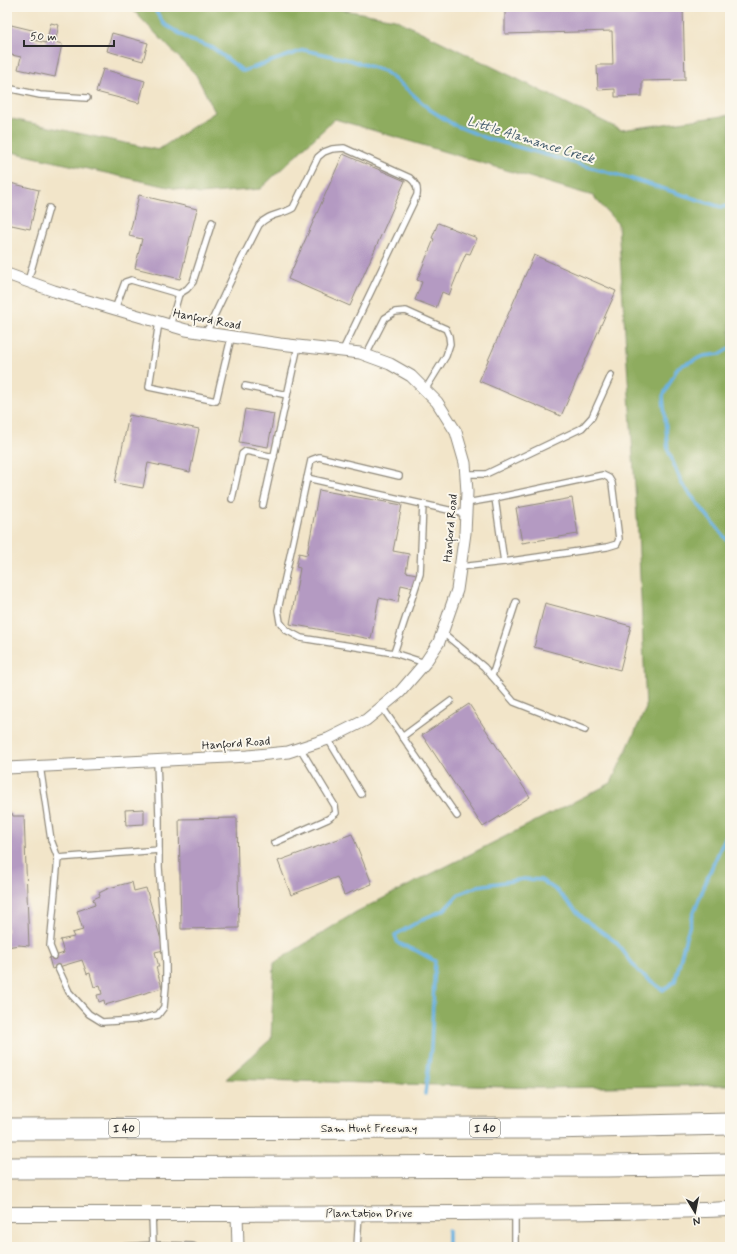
<svg xmlns="http://www.w3.org/2000/svg" width="737" height="1254" font-family="Mynerve,sans-serif">
<rect width="100%" height="100%" fill="#fbf7ec"/>
<filter id="ink" filterUnits="userSpaceOnUse"><feTurbulence type="fractalNoise" baseFrequency=".025" numOctaves="2"/><feDisplacementMap in="SourceGraphic" scale="8" xChannelSelector="R" yChannelSelector="G"/><feConvolveMatrix kernelMatrix="1 2 1 2 8 2 1 2 1" color-interpolation-filters="sRGB"/></filter>
<filter id="wash" filterUnits="userSpaceOnUse"><feTurbulence type="fractalNoise" baseFrequency=".012" numOctaves="4" result="noise"/><feDisplacementMap in="SourceGraphic" scale="16" xChannelSelector="R" yChannelSelector="G"/><feGaussianBlur stdDeviation="0.9" result="paint"/><feColorMatrix in="noise" values="0 0 0 0 0 0 0 0 0 0 0 0 0 0 0 0 0 1.4 0 .05"/><feComposite in="paint" operator="in"/></filter>
<g filter="url(#wash)">
<rect width="100%" height="100%" fill="#f2e5c9"/>
<polygon fill="#8eac5e" stroke="#5c6c44" points="130,7 327,7 395,19 621,130 730,115 730,1085 540,1088 226,1079 271,1039 274,963 356,912 611,783 646,708 638,533 618,224 593,196 335,119 260,189 200,194 7,151 7,118 158,150 215,112 196,75"/>
<g fill="none" stroke-linecap="round" stroke-linejoin="round">
<g stroke="#6ab2e2" stroke-width="3.5">
<polyline points="153,7 164,24 190,40 213,48 243,71 304,50 350,60 384,71 407,89 429,109 454,125 486,138 639,181 721,207 730,206"/>
<polyline points="730,348 720,354 704,356 678,367 663,396 668,450 682,484 730,544"/>
<polyline points="425,1094 431,1048 435,961 417,951 398,943 395,935 425,918 444,910 459,894 478,886 524,879 541,880 556,890 584,919 616,942 639,972 663,990 675,981 686,937 694,912 709,874 730,827"/>
<polyline points="448,1231 448,1247"/>
</g>
</g>
<g id="blocks">
<g fill="#b49ac2">
<polygon points="505,7 683,7 685,80 642,81 642,96 615,97 615,89 598,90 597,65 613,65 612,31 505,34"/>
<polygon points="51,23 59,25 55,42 62,44 55,77 18,69 21,57 7,54 7,24 36,31 34,40 46,43"/>
<polygon points="112,33 148,43 143,61 107,51"/>
<polygon points="103,69 145,81 139,103 96,92"/>
<polygon points="343,154 405,181 350,306 288,279"/>
<polygon points="10,183 39,190 30,229 7,224 7,198"/>
<polygon points="139,195 197,209 180,279 135,268 142,239 129,236"/>
<polygon points="438,223 477,238 470,254 466,253 449,295 442,292 436,308 415,300 422,282 417,280 434,239 432,238"/>
<polygon points="534,255 616,291 561,416 479,381"/>
<polygon points="245,409 274,414 268,447 239,442"/>
<polygon points="129,415 199,429 190,472 148,463 143,488 115,483"/>
<polygon points="319,490 402,505 393,551 409,554 406,572 417,574 414,588 401,585 398,602 379,598 371,639 290,624 300,568 296,567 299,553 307,555"/>
<polygon points="572,498 578,534 522,543 516,508"/>
<polygon points="545,603 631,626 620,670 534,647"/>
<polygon points="469,704 530,797 483,827 422,735"/>
<polygon points="144,809 144,824 126,825 125,810"/>
<polygon points="7,813 12,813 13,816 24,816 29,946 19,945 7,947"/>
<polygon points="237,818 239,928 181,929 179,819"/>
<polygon points="352,834 372,884 344,895 337,877 291,895 278,861"/>
<polygon points="132,882 134,891 146,888 164,950 155,952 159,967 156,967 162,988 105,1005 104,1000 99,1002 97,995 102,994 100,985 94,987 90,973 87,974 82,960 52,969 49,958 64,953 60,940 74,937 72,933 83,930 77,911 95,905 93,899 100,896 99,893 109,888"/>
</g>
</g>
</g>
<g filter="url(#ink)">
<use href="#blocks" fill-opacity="0" stroke="#8e887a" stroke-width="1"/>
<g fill="none" stroke-linecap="round" stroke-linejoin="round">
<g stroke="#8e887a" stroke-width="8">
<g id="service">
<polyline points="7,88 40,95 87,98"/>
<polyline points="28,281 49,208"/>
<polyline points="115,309 125,282 131,280 179,294 187,289 193,282 212,222"/>
<polyline points="159,322 149,387 216,401 231,338"/>
<polyline points="170,326 179,294"/>
<path d="M206,333L233,276L259,225C268,214 281,215 293,208L318,157L324,152L332,149L344,148L410,178C416,183 418,187 417,195L343,350"/>
<polyline points="366,355 385,318 395,312 406,311 446,329 449,336 450,344 446,356 425,390"/>
<polyline points="245,386 287,395"/>
<polyline points="466,474 486,474 582,428 592,417 611,375"/>
<polyline points="307,478 311,460 319,457 399,476"/>
<polyline points="495,498 603,475 609,478 612,483 619,539 617,544 607,547 504,562"/>
<polyline points="232,499 242,454 246,451 274,457"/>
<polyline points="263,505 298,346"/>
<polyline points="460,567 504,562 495,498 466,503"/>
<polyline points="442,632 484,667 514,702 585,730"/>
<polyline points="394,653 420,574 423,504"/>
<polyline points="425,663 394,653 301,638 286,630 280,622 278,610 307,478 466,514"/>
<polyline points="492,676 516,602"/>
<polyline points="382,707 457,816"/>
<polyline points="402,737 451,701"/>
<polyline points="328,739 361,794"/>
<polyline points="40,766 51,840 58,858"/>
<polyline points="274,843 328,819 336,813 335,806 300,748"/>
<polyline points="54,956 50,946 58,858 159,850 159,816 157,761"/>
<polyline points="58,968 69,992 89,1014 102,1022 134,1020 158,1015 164,1007 166,986 166,963 159,867 159,850"/>
<polyline points="152,1214 153,1245"/>
<polyline points="121,1247 153,1245 193,1246 195,1247"/>
<polyline points="357,1247 359,1214"/>
<polyline points="515,1247 515,1213"/>
</g>
</g>
<g stroke="#8e887a" stroke-width="13">
<g id="minor">
<polyline points="7,274 54,291 186,330 280,344 360,353 390,364 411,376 437,402 456,432 465,463 467,492 465,533 457,590 439,642 425,663 400,692 366,720 328,739 288,752 248,756 7,768"/>
<polyline points="237,1214 238,1247"/>
</g>
</g>
<g stroke="#8e887a" stroke-width="16">
<path id="tertiary" d="M7,1214C160,1215 312,1213 465,1213C553,1212 642,1213 730,1209"/>
</g>
<g stroke="#8e887a" stroke-width="23">
<g id="motorway">
<polyline points="7,1129 550,1128 730,1124"/>
<polyline points="7,1168 608,1166 730,1164"/>
</g>
</g>
<use href="#service" stroke="#fff" stroke-width="5.5"/>
<use href="#minor" stroke="#fff" stroke-width="11"/>
<use href="#tertiary" stroke="#fff" stroke-width="14"/>
<use href="#motorway" stroke="#fff" stroke-width="21"/>
</g>
</g>
<g text-anchor="middle" stroke-width="4" stroke-linejoin="round" paint-order="stroke">
<g fill="#fbf7ec" stroke="#696865" stroke-width="1">
<rect x="109" y="1119" width="30" height="18" rx="3"/>
<rect x="470" y="1119" width="30" height="18" rx="3"/>
</g>
<g font-size="11" font-weight="bold" fill="#2b2b2b">
<text x="124" y="1132">I 40</text>
<text x="485" y="1132">I 40</text>
</g>
<g font-size="12" fill="#2b2b2b" stroke="#fbf7ec">
<text transform="translate(207 319) rotate(11)" y="4">Hanford Road</text>
<text transform="translate(450 528) rotate(-85)" y="4">Hanford Road</text>
<text transform="translate(236 743) rotate(-4)" y="4">Hanford Road</text>
<text x="369" y="1132">Sam Hunt Freeway</text>
<text x="369" y="1217">Plantation Drive</text>
</g>
<g font-size="13" font-style="italic" fill="#415a6b" stroke="#fbf7ec">
<text transform="translate(531 139) rotate(17)" y="5">Little Alamance Creek</text>
</g>
</g>
<rect width="737" height="1254" fill="none" stroke="#fbf7ec" stroke-width="24"/>
<g transform="translate(695 1212) rotate(170)" stroke="#fbf7ec" stroke-width="3" paint-order="stroke">
<path d="M0-3L7 15L0 10L-7 15Z" fill="#2b2b2b"/>
<text y="-6" font-size="11" font-weight="bold" text-anchor="middle" fill="#2b2b2b">N</text>
</g>
<path d="M24 40v6h90v-6" fill="none" stroke="#2b2b2b" stroke-width="2"/>
<text x="30" y="40" font-size="12" fill="#2b2b2b" stroke="#fbf7ec" stroke-width="3" paint-order="stroke">50 m</text>
</svg>
